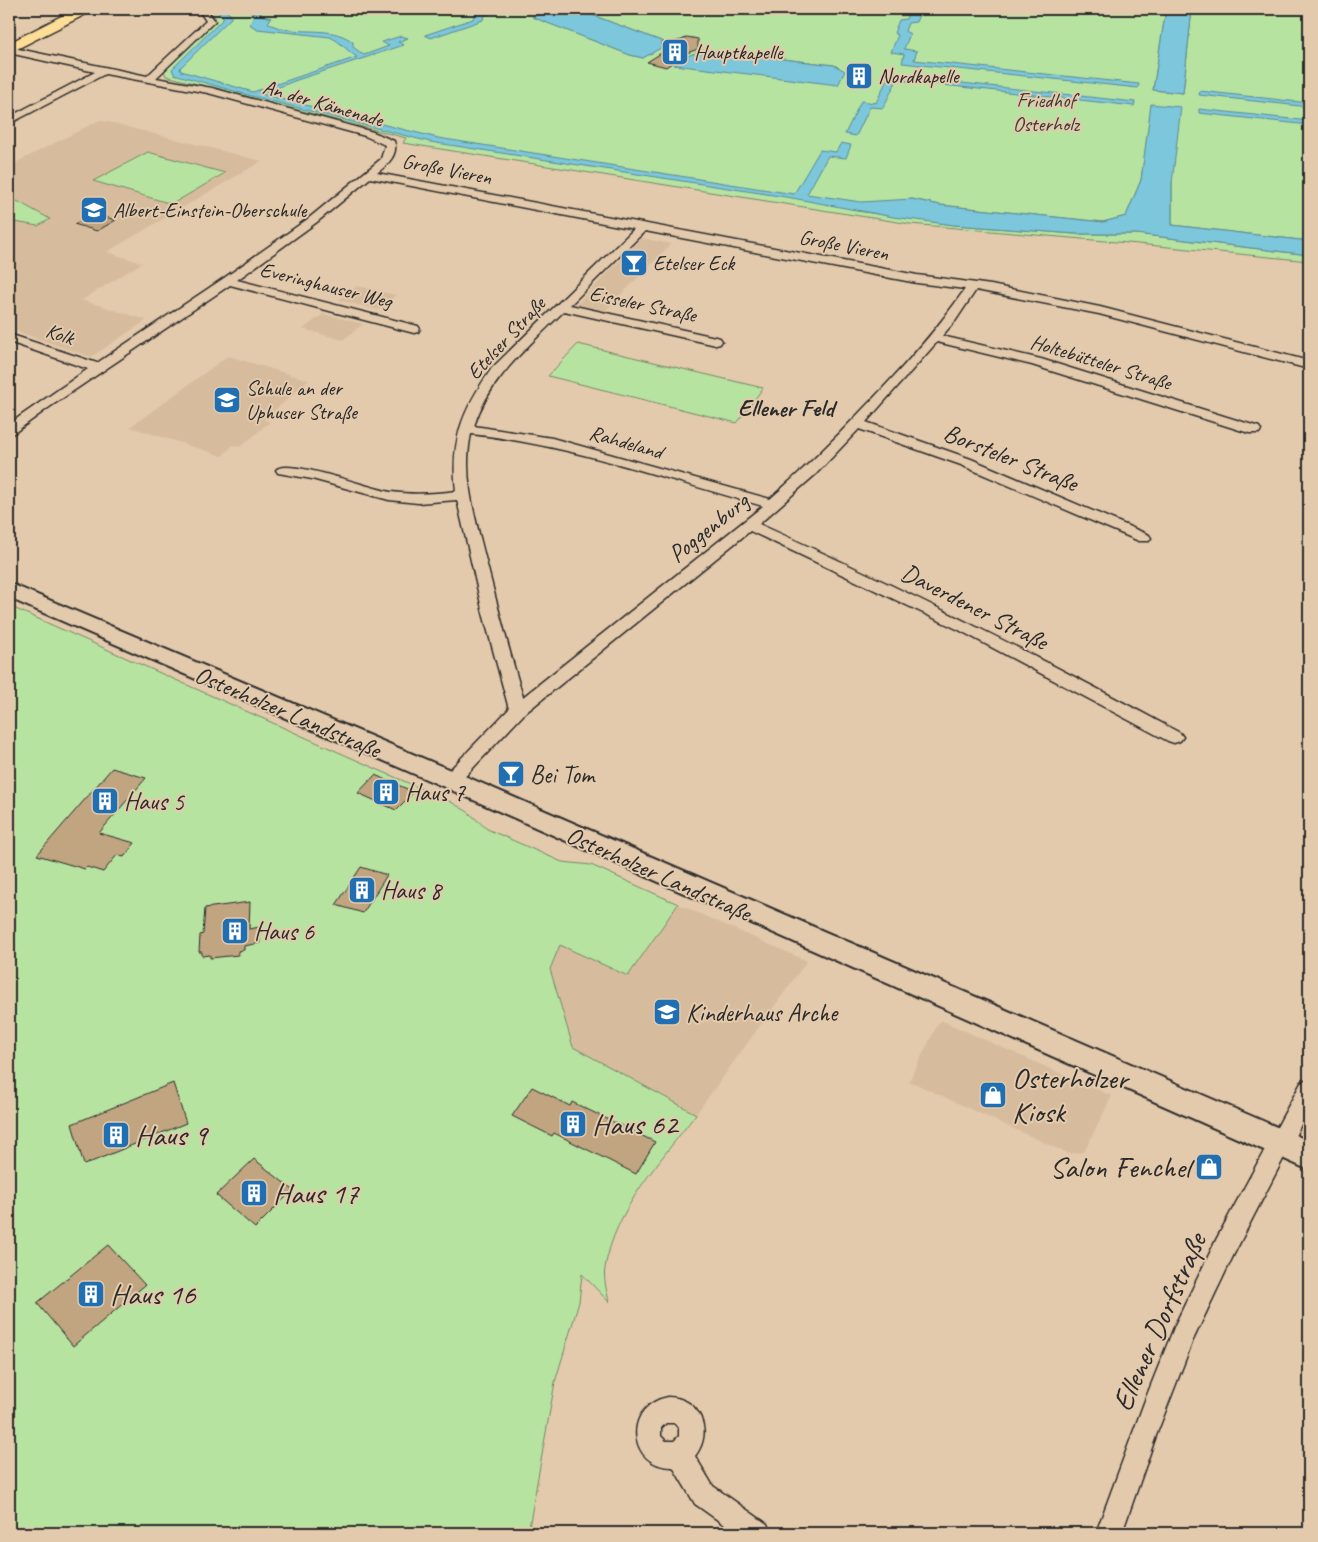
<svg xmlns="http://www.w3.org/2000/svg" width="1318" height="1542" font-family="Caveat,sans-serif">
<rect width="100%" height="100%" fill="#e4caac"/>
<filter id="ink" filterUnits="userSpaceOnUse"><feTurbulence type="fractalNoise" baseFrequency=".02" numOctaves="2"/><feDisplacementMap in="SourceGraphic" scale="10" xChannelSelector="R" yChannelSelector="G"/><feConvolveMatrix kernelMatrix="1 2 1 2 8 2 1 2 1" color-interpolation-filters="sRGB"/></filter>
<g filter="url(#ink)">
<g fill="#d6bc9d">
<polygon points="100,120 262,161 107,252 142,263 82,300 147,320 91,357 9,329 9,166"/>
<polygon points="642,238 671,244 605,311 576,305"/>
<polygon points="357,286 396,295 378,310 339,300"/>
<polygon points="323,314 332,316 363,324 343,340 303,329"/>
<polygon points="228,356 309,380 264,420 270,422 240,447 233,445 222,456 130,427"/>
<polygon points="678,904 807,961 696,1114 573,1047 550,969 560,945 628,976"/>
<polygon points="940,1020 1112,1096 1084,1152 1069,1154 909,1081"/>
</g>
<g fill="#b7e3a0" stroke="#718766" fill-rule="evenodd">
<path d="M207,9H576H557L533,17L630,55L643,58L664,42L576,9H1166L1153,90L1183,93L1192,9H1309V241L1172,225V183L1152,104L1141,180L1126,216L1103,222L940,205L912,199L857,211L954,225L1075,234H1136L1309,255V261L1128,243L910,224L403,143L406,138L166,76L164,71L216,18ZM705,50L834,65L844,71L675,65L690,55Z"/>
<polygon points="148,152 225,173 172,204 93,181"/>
<polygon points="17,201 50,219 38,226 9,221 9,211"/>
<polygon points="578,344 763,388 737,423 548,376"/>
<path d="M9,606L451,802L468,812L487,829L562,862L591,865L678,904L628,976L560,945L550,969L573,1047L696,1114C661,1161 615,1208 605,1268C603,1278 607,1292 609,1302L582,1274L579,1302L555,1382L528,1533H9Z"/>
</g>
<g fill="#7bc7db" stroke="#5b8995">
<path d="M215,9H224L231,15V18L180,68L181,71L253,92L357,57C347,51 341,42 330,37L257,29L249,24L252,21L254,14L246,9H254L261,13V15L271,18L268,23C293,38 329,23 353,42V47L364,55L389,46L382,42L401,36L408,38L398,42L404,45L297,80L261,94L438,138L794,194L820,150L836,152L841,143L851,145L846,158L828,156L807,194L861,202L912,199L940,205L1103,222L1126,216L1141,180L1151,104L1181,107L1172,183V225L1309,241V255L1136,234H1076L954,225L893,217L792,198L430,142L248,95L174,74L172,69L224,18Z"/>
<polygon points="485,9 499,9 484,16 483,20 431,38 425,35 473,19 474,15"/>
<polygon points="557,9 576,9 664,42 661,44 661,48 643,58 630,55 532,17"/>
<polygon points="910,9 921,10 916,22 908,23 905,31 910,34 904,49 917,51 914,60 1139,84 1138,88 902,63 904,54 891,52 898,35 894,33 899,20 906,19"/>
<polygon points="1166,9 1192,9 1183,93 1153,90"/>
<polygon points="705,50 834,65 845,71 838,85 674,65 690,55"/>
<polygon points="889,75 1135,102 1134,106 897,80 883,108 870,107 856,136 845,134 861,101 876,103"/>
<polygon points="1200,91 1309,103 1309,107 1199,95"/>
<polygon points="1199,109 1309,121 1309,125 1199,113"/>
</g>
<g fill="#c0a580" stroke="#2b2b2b">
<polygon points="687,37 698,39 698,49 687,53 666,67 647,62 663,52 669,43 682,40"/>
<polygon points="94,214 116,220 97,231 74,224"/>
<polygon points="112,768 146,778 99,833 135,843 124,857 117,855 103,872 87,867 85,869 37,855"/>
<polygon points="375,775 414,792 396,810 358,793"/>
<polygon points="361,867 387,875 363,913 336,905"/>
<polygon points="250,902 249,929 260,927 260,943 244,946 244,950 238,951 238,955 210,958 210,955 202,956 202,952 199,952 200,935 203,934 205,908"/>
<polygon points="173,1083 186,1123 84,1165 72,1124"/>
<polygon points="532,1087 570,1106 572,1102 655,1142 636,1174 554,1133 552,1136 512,1116"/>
<polygon points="254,1159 293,1190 255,1228 216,1195"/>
<polygon points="108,1245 145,1285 73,1346 37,1303"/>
</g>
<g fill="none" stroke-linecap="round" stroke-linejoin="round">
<g stroke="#2b2b2b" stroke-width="3">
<g id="street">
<path d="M198,9H206L215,21L156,78L212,88L373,132L394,141C399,155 387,165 377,173L917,275L991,285L1100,307L1309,361V369L1099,314L976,290L956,320L942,336L1041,359L1259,427L1261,430L1259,433H1249L1032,365L937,342L866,422L971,459L1149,535L1151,538L1149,541H1139L961,465L859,429L816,474L759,524C902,588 1042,658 1180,733L1183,737L1180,741L1174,743L1168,741L959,630L750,531L524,714L457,785L451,786L445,785L442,780L445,775L509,709L483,613L457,500L418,503L389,500L312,479L278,473L276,470C285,457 372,489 391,492C413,495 433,494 456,491C450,440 463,409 492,368L634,229L370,178L317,222L237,280L418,326L420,329L418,332L414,333L230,285L48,408L14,433L9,434V424L88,369L9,342V334L97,363L224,278L309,218L381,159L385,145L365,136L208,93L105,74L9,124V117L95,72L9,53V47L147,76L206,21ZM645,231L917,283L965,289C935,333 898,373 861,411C832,442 802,471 770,499L552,438L474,426C489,378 529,346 564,311L716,345L720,344L722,341L720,338L570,305ZM471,434C571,445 667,479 763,506L523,697C509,651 497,604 485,557C475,517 462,476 471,434Z"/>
<polygon points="1309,1079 1309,1109 1234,1254 1193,1340 1157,1433 1122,1533 1096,1533 1145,1400 1175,1325 1217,1238 1302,1081"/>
<path d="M668,1397C700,1397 714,1432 695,1456L713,1486L767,1524L771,1533H736L695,1504L673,1467C628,1468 622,1406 668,1397ZM666,1423H674L679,1428V1436L674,1441H666L661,1436V1428Z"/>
</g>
</g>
<g stroke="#2b2b2b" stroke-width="4">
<polygon id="secondary" points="9,583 460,774 1309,1141 1309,1170 442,786 9,598"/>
</g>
<g stroke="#2b2b2b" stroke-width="3">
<polygon id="primary" points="75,9 92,9 90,12 9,53 9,43"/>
</g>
<use href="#street" fill="#e4caac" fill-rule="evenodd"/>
<use href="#secondary" fill="#e4caac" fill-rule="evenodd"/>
<use href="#primary" fill="#fedd96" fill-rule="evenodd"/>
</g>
</g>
<defs>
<g id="building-square" transform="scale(1.4375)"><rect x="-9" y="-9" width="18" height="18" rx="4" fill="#1f6fb2" stroke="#e4caac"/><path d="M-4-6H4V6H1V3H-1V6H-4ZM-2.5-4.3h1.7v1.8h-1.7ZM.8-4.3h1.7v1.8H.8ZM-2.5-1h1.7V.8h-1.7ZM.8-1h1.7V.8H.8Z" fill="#fff"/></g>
<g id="school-square" transform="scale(1.4375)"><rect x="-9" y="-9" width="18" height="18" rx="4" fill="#1f6fb2" stroke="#e4caac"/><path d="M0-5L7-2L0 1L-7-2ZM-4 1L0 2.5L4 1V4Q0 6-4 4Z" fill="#fff"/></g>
<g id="bar-square" transform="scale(1.4375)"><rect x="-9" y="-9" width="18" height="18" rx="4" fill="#1f6fb2" stroke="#e4caac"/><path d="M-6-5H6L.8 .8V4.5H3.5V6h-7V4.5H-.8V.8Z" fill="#fff"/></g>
<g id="shop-square" transform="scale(1.4375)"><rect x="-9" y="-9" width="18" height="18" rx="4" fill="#1f6fb2" stroke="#e4caac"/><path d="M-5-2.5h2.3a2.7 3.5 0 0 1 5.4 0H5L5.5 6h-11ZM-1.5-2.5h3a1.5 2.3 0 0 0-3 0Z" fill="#fff"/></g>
</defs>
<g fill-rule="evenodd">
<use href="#building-square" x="675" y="52"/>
<use href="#building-square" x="859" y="76"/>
<use href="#school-square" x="94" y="210"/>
<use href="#bar-square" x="634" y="263"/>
<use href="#school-square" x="227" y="400"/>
<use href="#bar-square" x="511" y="774"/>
<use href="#building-square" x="386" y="792"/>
<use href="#building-square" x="105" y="801"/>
<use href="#building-square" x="362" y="890"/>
<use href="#building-square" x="235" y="931"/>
<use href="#school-square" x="667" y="1012"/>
<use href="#shop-square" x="993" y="1095"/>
<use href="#building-square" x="573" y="1124"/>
<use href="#building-square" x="116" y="1135"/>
<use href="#shop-square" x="1209" y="1167"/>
<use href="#building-square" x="254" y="1193"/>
<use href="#building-square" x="91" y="1294"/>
</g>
<g text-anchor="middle" stroke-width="4" stroke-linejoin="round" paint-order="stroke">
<g font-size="21" fill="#2b2b2b" stroke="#e4caac" text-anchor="start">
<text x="694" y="59">Hauptkapelle</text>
<text x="878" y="83">Nordkapelle</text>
<text x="113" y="217">Albert-Einstein-Oberschule</text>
<text x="653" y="270">Etelser Eck</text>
<text x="246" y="395">Schule an der<tspan x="246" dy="24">Uphuser Straße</tspan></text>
</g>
<g font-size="21" fill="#393d37" stroke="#e4caac">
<text x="1046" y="107">Friedhof<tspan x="1046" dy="24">Osterholz</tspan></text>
</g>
<g font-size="21" fill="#2b2b2b" stroke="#e4caac">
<text transform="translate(323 103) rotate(16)" y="7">An der Kämenade</text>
<text transform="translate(447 169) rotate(11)" y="7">Große Vieren</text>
<text transform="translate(844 245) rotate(11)" y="7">Große Vieren</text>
<text transform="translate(326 285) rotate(14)" y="7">Everinghauser Weg</text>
<text transform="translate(643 304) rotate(12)" y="7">Eisseler Straße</text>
<text transform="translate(60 334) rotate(19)" y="7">Kolk</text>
<text transform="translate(506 338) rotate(-47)" y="7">Etelser Straße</text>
<text transform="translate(1101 362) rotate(17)" y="7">Holtebütteler Straße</text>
<text transform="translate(626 442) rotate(16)" y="7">Rahdeland</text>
</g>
<g font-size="24" font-weight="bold" fill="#2b2b2b" stroke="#e4caac">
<text x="786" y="416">Ellener Feld</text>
</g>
<g font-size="25" fill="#2b2b2b" stroke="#e4caac">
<text transform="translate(1011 457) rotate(22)" y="9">Borsteler Straße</text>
<text transform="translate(708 527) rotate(-39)" y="9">Poggenburg</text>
<text transform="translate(975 606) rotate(27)" y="9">Daverdener Straße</text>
<text transform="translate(288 711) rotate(23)" y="9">Osterholzer Landstraße</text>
<text transform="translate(659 873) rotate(24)" y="9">Osterholzer Landstraße</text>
</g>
<g font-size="25" fill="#2b2b2b" stroke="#e4caac" text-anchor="start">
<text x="530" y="783">Bei Tom</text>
<text x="405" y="801">Haus 7</text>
<text x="124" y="810">Haus 5</text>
<text x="381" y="899">Haus 8</text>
<text x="254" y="940">Haus 6</text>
<text x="686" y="1021">Kinderhaus Arche</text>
</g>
<g font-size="30" fill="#2b2b2b" stroke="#e4caac" text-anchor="start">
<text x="1012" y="1088">Osterholzer<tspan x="1012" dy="34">Kiosk</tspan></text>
<text x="592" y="1134">Haus 62</text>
<text x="135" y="1145">Haus 9</text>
<text x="1190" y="1177" text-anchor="end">Salon Fenchel</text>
<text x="273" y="1203">Haus 17</text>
<text x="110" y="1304">Haus 16</text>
</g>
<g font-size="30" fill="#2b2b2b" stroke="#e4caac">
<text transform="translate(1159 1322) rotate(-66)" y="10">Ellener Dorfstraße</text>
</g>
</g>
<rect width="1318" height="1542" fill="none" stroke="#e4caac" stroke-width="30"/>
<rect x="15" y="15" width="1288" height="1512" fill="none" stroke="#2b2b2b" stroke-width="2" filter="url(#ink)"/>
</svg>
